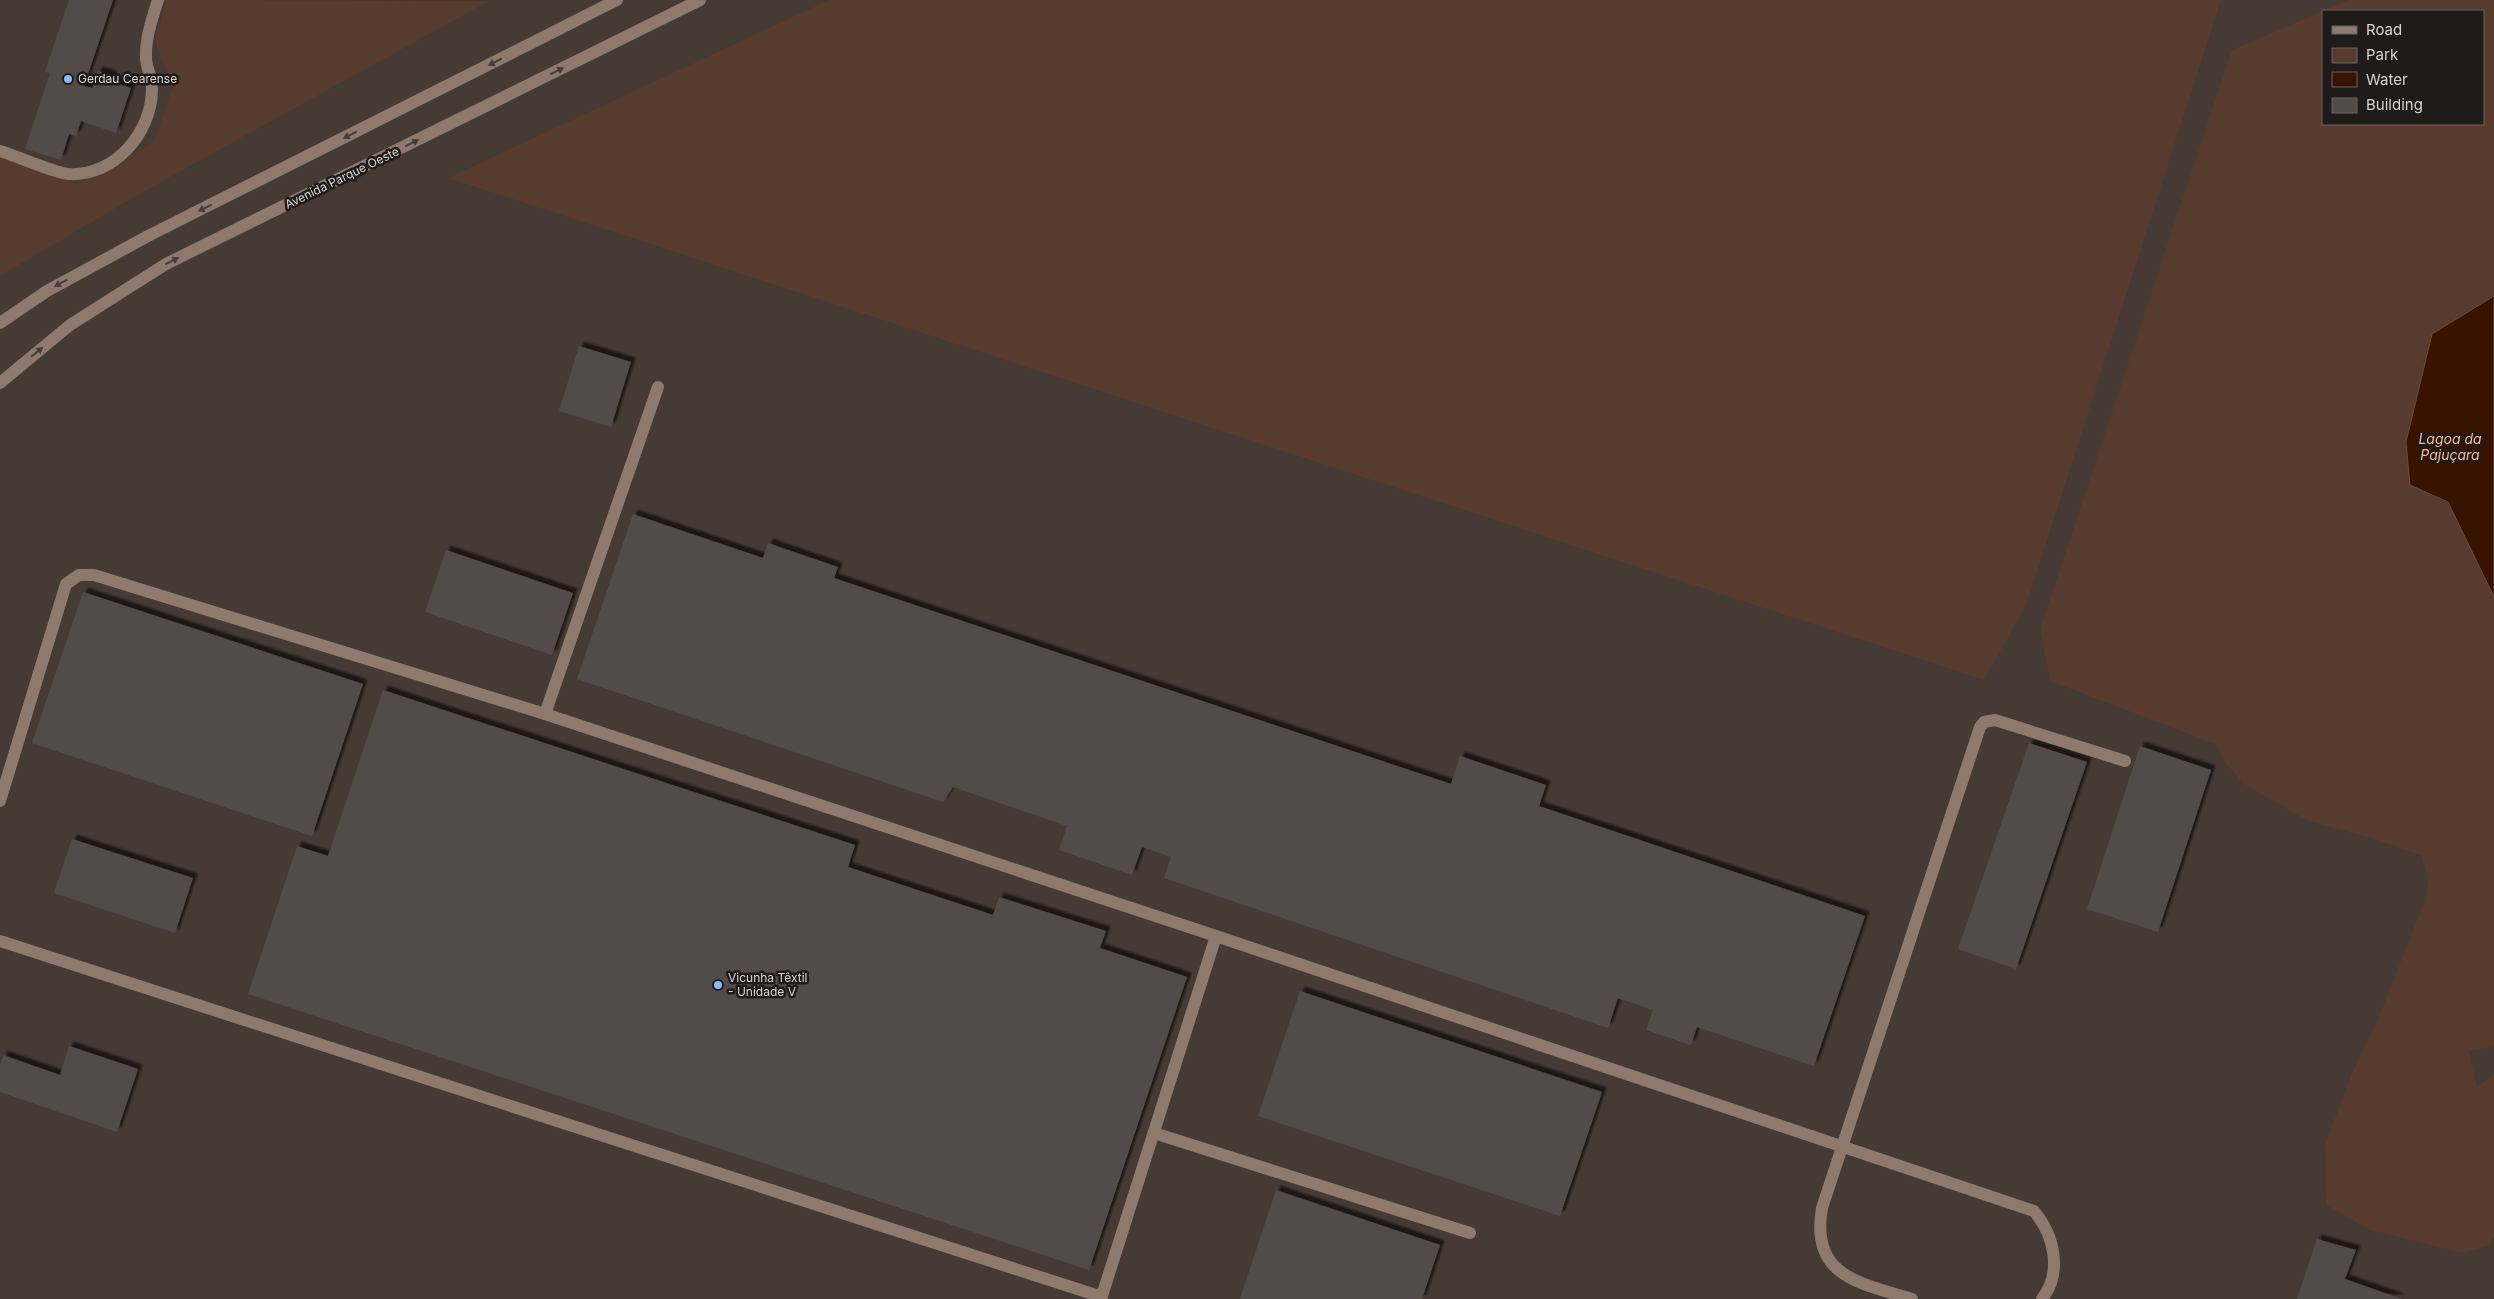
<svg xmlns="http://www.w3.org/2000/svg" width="2494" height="1299" font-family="Inter,sans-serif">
<defs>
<filter id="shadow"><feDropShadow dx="4.5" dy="-4.5" stdDeviation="1" flood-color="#0009"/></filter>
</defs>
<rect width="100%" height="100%" fill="#39322f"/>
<path fill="#463a34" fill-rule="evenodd" d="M0,0H2494V1299H0ZM2323,11H2483V124H2323Z"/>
<g fill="#563b2e" fill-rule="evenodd">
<polygon points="166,0 489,1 143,192 0,276 0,156 76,184 100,174 154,142 173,85 155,43"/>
<polygon points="829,0 2221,0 2026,606 1984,680 448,178"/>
<path d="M2348,0H2494V296L2432,334L2410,485L2448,502L2494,597V1046L2469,1051L2477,1087L2494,1074V1238L2488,1246L2462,1253L2370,1230L2326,1205L2325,1145L2351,1075L2380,1014L2423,905L2428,883L2422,856L2375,839L2308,821L2244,784L2227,765L2215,744L2050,681L2040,629L2232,50ZM2323,11H2483V124H2323Z"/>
</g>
<polygon fill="#371300" stroke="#674d3f" points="2494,296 2494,597 2448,502 2410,485 2406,442 2432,334"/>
<g fill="#524b48" filter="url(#shadow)">
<polygon points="69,0 113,0 84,86 92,88 98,71 112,75 114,82 131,88 116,133 81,121 76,136 69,134 61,160 25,149 50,73 45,72"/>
<polygon points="579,346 631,362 611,427 559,411"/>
<polygon points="633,514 763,558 768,543 838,567 834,578 1451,784 1460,756 1546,785 1539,806 1865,916 1814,1066 1697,1027 1691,1045 1646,1030 1653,1010 1618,998 1608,1028 1164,878 1171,857 1142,847 1132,875 1059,850 1067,826 953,787 943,802 577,679"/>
<polygon points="446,550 573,593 552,655 425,612"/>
<polygon points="83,592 363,684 312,836 32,743"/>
<polygon points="383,690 855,845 848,867 993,915 999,897 1106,931 1100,948 1187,977 1089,1270 248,994 297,846 328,856"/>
<polygon points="2029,743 2087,762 2016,969 1958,949"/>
<polygon points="2140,746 2211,770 2158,932 2087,909"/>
<polygon points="72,839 193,878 175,933 54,893"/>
<polygon points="1300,991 1602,1092 1560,1216 1258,1116"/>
<polygon points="69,1046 138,1069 117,1132 0,1092 0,1066 3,1055 60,1075"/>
<polygon points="1276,1190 1440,1245 1422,1299 1240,1299"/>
<polygon points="2317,1239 2356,1250 2345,1279 2402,1299 2297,1299"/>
</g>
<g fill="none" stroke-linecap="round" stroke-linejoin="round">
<g stroke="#8e796f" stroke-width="12">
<path d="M0,151C17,156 54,173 68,174C115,177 152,132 152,89C152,78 147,69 146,59C145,39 152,19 158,0"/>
<polyline points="0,323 47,291 148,236 617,0"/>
<polyline points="0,383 70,325 166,264 700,0"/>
<polyline points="545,714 658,387"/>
<path d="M0,801L66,584L79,575H94L545,714L1216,936L2034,1211C2054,1235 2063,1272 2042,1299"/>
<polyline points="0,941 1102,1297"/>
<polyline points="1154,1133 1470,1233"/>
<polyline points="1101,1299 1216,936"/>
<path d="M1912,1299C1860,1283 1810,1277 1822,1208L1980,727L1984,722L1995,720L2125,761"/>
</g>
</g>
<defs><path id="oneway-solid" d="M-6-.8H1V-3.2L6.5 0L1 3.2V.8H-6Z" transform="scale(1.25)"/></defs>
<g fill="#453c38">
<use href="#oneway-solid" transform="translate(495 62) rotate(153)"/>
<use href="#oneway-solid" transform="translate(557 71) rotate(-26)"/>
<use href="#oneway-solid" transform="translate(350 135) rotate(153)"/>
<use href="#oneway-solid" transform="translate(412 143) rotate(-26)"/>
<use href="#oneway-solid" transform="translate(205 208) rotate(154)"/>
<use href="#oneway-solid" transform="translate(172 261) rotate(-27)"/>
<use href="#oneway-solid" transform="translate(61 283) rotate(151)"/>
<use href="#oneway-solid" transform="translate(37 352) rotate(-39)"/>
</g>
<g fill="#8cb9fc" stroke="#1e1b1a" stroke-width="2">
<circle cx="68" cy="79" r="5"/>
<circle cx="718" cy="985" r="5"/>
</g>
<g text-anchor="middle" stroke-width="5" stroke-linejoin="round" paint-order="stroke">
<g font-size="12" fill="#d8d4d2" stroke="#1e1b1a" text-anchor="start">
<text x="78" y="83">Gerdau Cearense</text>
<text x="728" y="982">Vicunha Têxtil<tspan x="728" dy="14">- Unidade V</tspan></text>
</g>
<g font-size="12" fill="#d8d4d2" stroke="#1e1b1a">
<text transform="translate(342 178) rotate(-26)" y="4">Avenida Parque Oeste</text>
</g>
<g font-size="14" font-style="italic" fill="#feb793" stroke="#1e1b1a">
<text x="2450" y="444">Lagoa da<tspan x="2450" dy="16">Pajuçara</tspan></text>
</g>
</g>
<rect x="2322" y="10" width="162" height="115" fill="#1e1b1a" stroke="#686564"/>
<rect x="2332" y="26" width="25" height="8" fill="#8e796f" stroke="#686564"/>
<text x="2366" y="35" font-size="15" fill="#d8d4d2">Road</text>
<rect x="2332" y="48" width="25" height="15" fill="#563b2e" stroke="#686564"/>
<text x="2366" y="60" font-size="15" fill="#d8d4d2">Park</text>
<rect x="2332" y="72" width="25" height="15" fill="#371300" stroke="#686564"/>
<text x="2366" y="85" font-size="15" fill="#d8d4d2">Water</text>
<rect x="2332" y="98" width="25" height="15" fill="#524b48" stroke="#686564"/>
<text x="2366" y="110" font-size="15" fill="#d8d4d2">Building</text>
</svg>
